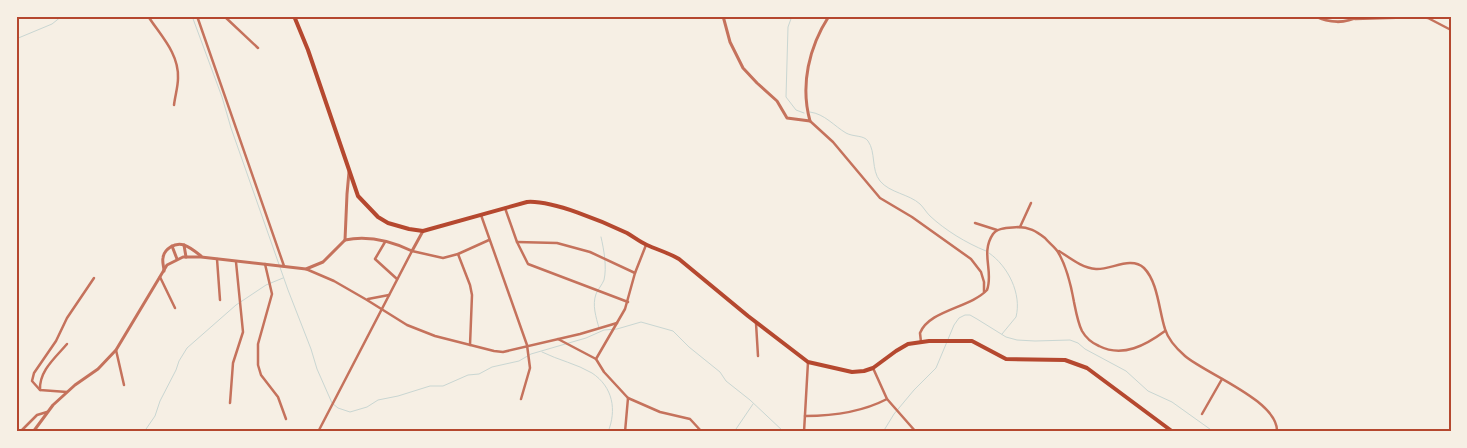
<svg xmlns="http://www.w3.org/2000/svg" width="1467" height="448" font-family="'Asap Condensed',sans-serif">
<rect width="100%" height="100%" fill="#f6efe4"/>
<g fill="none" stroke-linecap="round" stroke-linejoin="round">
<g stroke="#c9d6d2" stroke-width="1">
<polyline points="192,16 222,97 231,128 288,290 311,349 317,369 332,403 338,408 350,412 367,407 378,400 398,396 430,386 443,386 468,375 479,374 492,367 519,361 531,354 586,338 604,330 617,329 641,322 673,331 689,347 720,372 726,381 750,400 784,432"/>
<polyline points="792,16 788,27 786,97 796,110 804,113"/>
<polyline points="1443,16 1451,19"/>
<polyline points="16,39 52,24 62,16"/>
<path d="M810,112C825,114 834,126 846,133C853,137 864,135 868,141C876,152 871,170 880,181C890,193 909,194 920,204C924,208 926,212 930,216C945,230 966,243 986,251"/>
<path d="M989,253C1008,266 1022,294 1016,317L1002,334"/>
<path d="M599,328C596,317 592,305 596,294C598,289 602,285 604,280C607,267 604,250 601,237"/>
<path d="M542,352C558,360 577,364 592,373C613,387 617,410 608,432"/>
<polyline points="144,432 155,416 160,401 176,370 179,361 187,348 236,305 266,285 283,278"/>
<polyline points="734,432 753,404"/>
<polyline points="883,432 894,414 914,390 936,368 954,325 959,318 965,315 970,315 977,319 1006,337 1017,340 1035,341 1070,340 1078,343 1085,349 1126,371 1148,391 1172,402 1214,432"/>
</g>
<g stroke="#c5725c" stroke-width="2.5">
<path d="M148,16C160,35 179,53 178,78C178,87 175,96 174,105"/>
<polyline points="197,16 284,266"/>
<polyline points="224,16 258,48"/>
<polyline points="1355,19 1421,17 1428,18 1451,30"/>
<polyline points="810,121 833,142 880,198 912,217 971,259 981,272 984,282 984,292"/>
<polyline points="505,208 517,242 528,264 628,302"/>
<polyline points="481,215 527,345 530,368 521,399"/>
<polyline points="975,223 997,230"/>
<polyline points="1020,227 1031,203"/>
<polyline points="385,242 375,259 397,279"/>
<polyline points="517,242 557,243 590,252 635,273"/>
<polyline points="646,245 635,273 625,309 596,359 604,372 628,398 660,412 690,419 702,432"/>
<path d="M1059,251C1070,258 1082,268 1096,269C1111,270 1131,256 1144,268C1158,282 1159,311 1165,329C1168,339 1177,349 1185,356C1206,374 1279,401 1277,432"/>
<polyline points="458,254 470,285 472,295 470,345"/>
<polyline points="217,259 220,300"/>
<polyline points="265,264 272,294 258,344 258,365 261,375 278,397 286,419"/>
<polyline points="306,269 334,281 367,300 407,325 435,336 494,351 503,352 580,334 617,323"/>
<polyline points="160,277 175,308"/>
<polyline points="368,299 389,295"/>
<polyline points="756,323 758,356"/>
<polyline points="558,339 596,359"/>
<path d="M921,342L920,333C929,310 970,308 987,290C994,272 980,253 993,234C998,227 1010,228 1018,227C1029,227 1036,231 1045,238C1049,243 1055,247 1058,252C1067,267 1071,285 1074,302C1076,312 1078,323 1082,331C1086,338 1092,343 1099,346C1123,358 1146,345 1165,331"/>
<path d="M67,344C55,358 39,371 40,390L67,392"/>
<polyline points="116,350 124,385"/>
<polyline points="873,368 887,399 916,432"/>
<polyline points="40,390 32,381 34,373 56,341 67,318 94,278"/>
<polyline points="230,403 233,363 243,332 236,262"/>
<polyline points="1202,414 1222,379"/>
<path d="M805,416C833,416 862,412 887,399"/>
<polyline points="20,432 37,415 47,412"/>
<polyline points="318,432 412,251 443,258 458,254 489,240"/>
<polyline points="625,432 628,398"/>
<polyline points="804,432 808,362"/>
</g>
<g stroke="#c5725c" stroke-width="3">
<path d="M723,16L730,42L743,68L757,83L777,101L787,118L810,121C800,85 809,47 829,16"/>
<path d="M1315,16C1329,23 1345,24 1359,16"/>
<path d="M345,240C369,235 391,241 412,251L423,231"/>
<polyline points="184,245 186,257"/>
<polyline points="172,246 177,259"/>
<path d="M164,271C164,267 162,262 163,258C164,249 175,242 184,245C190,247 196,252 201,256"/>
<polyline points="33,432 53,405 75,385 98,369 116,350 167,265 183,257 201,257 306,269 323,262 345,240 347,194 349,172"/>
</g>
<path stroke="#b5482f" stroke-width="4" d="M294,16L308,50L358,196L378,217L388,223L409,229L423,231L527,202C552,200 604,222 627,233C634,237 640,242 647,245C658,250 669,253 679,259L748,316L808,362L852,372L864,371L873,368L896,351L908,344L929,341H972L1006,359L1065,360L1087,368L1173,432"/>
</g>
<rect width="1467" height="448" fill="none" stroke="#f6efe4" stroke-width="35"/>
<rect x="18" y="18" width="1432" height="412" fill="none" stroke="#b5482f" stroke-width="2"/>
</svg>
